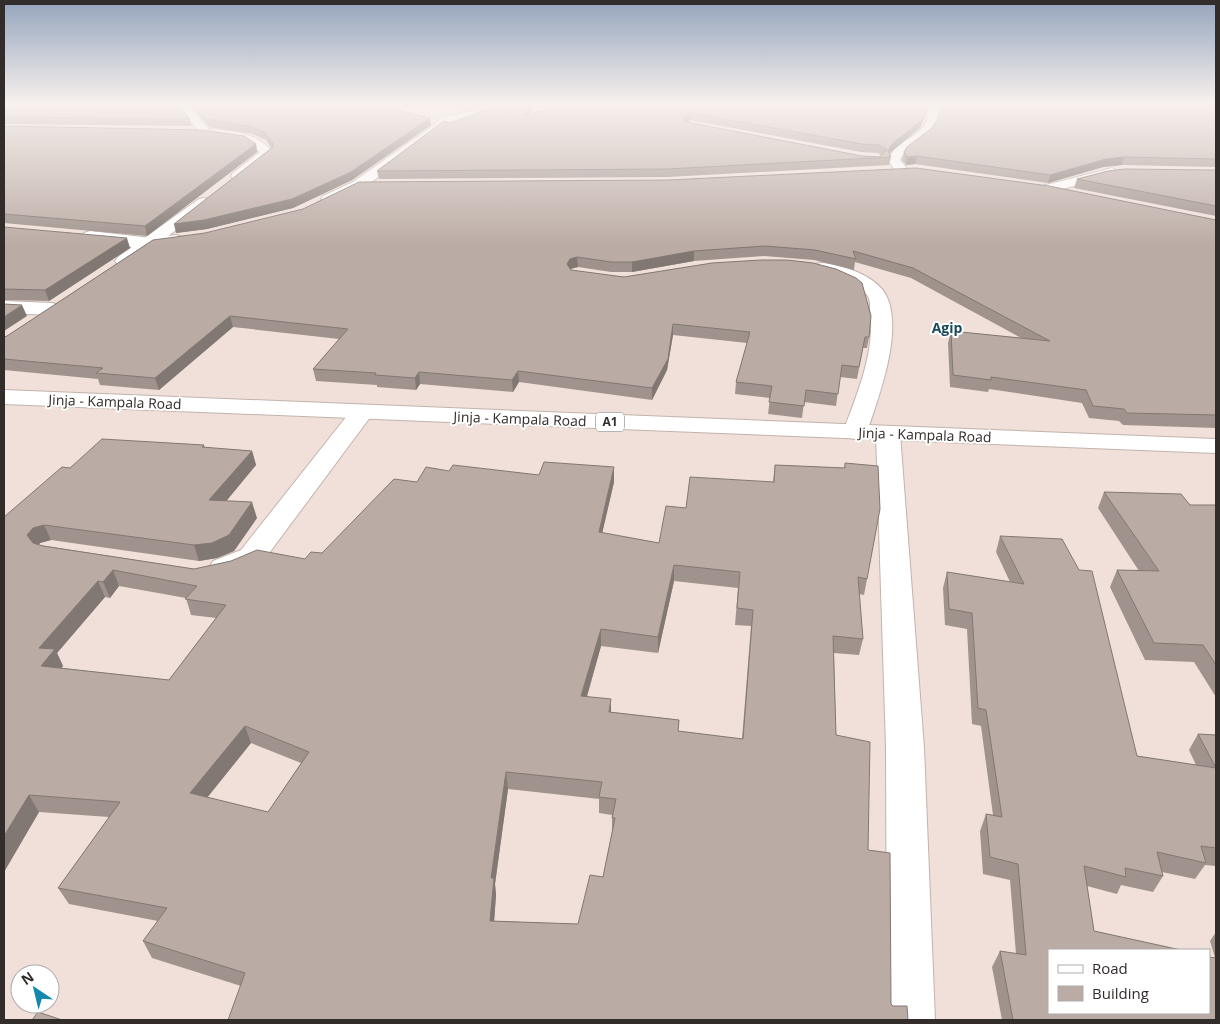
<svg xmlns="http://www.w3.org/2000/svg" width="1220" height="1024" font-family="'Open Sans',sans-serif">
<rect width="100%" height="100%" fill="#f0e0d9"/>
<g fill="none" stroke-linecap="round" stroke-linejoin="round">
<g stroke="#c2b3ac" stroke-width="2">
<g id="minor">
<polygon points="175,103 186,103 209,130 211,132 209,134 201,134"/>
<path d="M516,103H542L537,106L449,122L442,129C421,145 346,208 323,202L321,199L323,196L353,182L434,125L441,117Z"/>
<path d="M941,103H956L938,113C939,139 909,140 900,160L909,171L907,174H897L888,160C898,138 918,139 925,124C928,119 927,114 929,109Z"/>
<polygon points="1112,168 1119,172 1117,175 1047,193 1040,189 1042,186"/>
<path d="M90,231L151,238L176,235L182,237L184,240L182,243C153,251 113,247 84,239L82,236L84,233Z"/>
<path d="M821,263C841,264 878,276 887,297C903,333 879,396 867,432L864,437L855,439L846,437L843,432C857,394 876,351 870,309C870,306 870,301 869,298C858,279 833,276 815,272L812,268L815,264Z"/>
<polygon points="4,301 52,303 59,305 62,309 59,313 52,315 4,313"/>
<polygon points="362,405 370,407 374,412 261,564 224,578 213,575 209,568 213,561 241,550 354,407"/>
<polygon points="888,427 897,429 900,434 924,748 935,1020 887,1020 886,748 876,434 879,429"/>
</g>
</g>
<g stroke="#c2b3ac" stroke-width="2">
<g id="tertiary">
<path d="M210,129C234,132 258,132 273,153L243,179H233L231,176L233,173L260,152L245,142L206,135L204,133Z"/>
<polygon points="204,198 209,199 211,202 209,205 130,265 118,265 115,261 118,257 199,199"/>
</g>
</g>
<g stroke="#c2b3ac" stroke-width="2">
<polygon id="trunk" points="4,390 1216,439 1216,453 4,404"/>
</g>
<use href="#minor" fill="#fff" fill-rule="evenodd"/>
<use href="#tertiary" fill="#fff" fill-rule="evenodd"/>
<use href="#trunk" fill="#fff" fill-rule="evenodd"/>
</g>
<g fill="#a0938d" fill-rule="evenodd">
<polygon points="4,103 190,119 192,126 4,124"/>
<polygon points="188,103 370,103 430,118 431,125 352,180 293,208 207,229 176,233 271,148 266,140 253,134 209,127"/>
<path d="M523,103H532V109L529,115L928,107L920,128L891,152L889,154L891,157L889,165L668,177L379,179L377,171L450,123ZM690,120L861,152L878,153L881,155L879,157L862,156L687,122Z"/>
<polygon points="1216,103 1216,168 1216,167 1122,165 1103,167 1048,183 915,164 906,165 902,160 904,152 932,128 939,116 941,107"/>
<polygon points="4,126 256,144 257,152 147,236 4,223"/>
<polygon points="1216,170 1216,216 1074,188 1077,179"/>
<polygon points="1216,220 1216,428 1123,425 1119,421 1089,418 1082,403 989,389 988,392 950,387 948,343 951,331 1021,338 911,278 855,262 854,270 814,260 764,256 694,261 632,272 611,272 578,267 571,269 571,270 869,337 867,348 863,348 857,379 840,377 836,406 804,402 802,418 768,414 770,398 735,394 736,382 747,343 673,335 667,370 652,400 519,382 513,392 420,384 416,390 377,387 377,385 316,381 313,369 339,339 233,327 159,390 100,385 98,379 4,370 4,337 7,336 153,240"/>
<polygon points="4,227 130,248 49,301 4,300"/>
<path d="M204,445L205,448L252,451L256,465L226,501L257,518L234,551L217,558L199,561L51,540L40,543L39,545L194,569L305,559L322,553L417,482L449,471L539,475L614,482L602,533L659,543L686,508L773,482L775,465L844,468L845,463L867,579L864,595L859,594L863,639L859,655L834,653L836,735L868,850L891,1004L908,1020L241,986L152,958L143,941L158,921L69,904L58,888L109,817L39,812L4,872V517L70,468ZM674,581L738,588L735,625L751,626L742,739L678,731L679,720L611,712L587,697L601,646L658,653ZM119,586L186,598L191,615L216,618L169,680L61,668L63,666L57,653L105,597L110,598ZM251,743L301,763L268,812L207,798ZM508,789L599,799V813L612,815V832L603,877L578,924L494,921L496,895L495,884Z"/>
<polygon points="1104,492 1190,505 1216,505 1216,697 1194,662 1145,660 1110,587 1117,570 1139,571 1098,508"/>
<polygon points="1000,536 1137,756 1196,765 1189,750 1198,734 1216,735 1216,866 1205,865 1195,879 1162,872 1163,876 1153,892 1121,885 1117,894 1087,886 1094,931 1215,958 1210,941 1216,932 1216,1020 1002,1020 992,967 1000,951 1016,954 1010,880 983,874 980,831 986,814 993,815 981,726 972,724 967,629 945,625 943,588 947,572 1010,582 996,552"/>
</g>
<g fill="#827873">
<polygon points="531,103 532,103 532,109 525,123 525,116"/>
<polygon points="928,103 936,103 928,107 920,128 891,152 887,157 888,151 892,144"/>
<polygon points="691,113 690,120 682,125 682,118"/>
<polygon points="430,118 431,125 352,180 293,208 207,229 176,233 174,224"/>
<polygon points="256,144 257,152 147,236 145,226"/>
<polygon points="917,156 915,164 906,165 907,157"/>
<polygon points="1124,157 1122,165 1103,167 1048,183 1050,175 1106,159"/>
<polygon points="127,238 130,248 49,301 45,290"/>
<polygon points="694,251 694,261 632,272 632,262"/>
<polygon points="577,257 578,267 570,269 567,264 570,259"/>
<polygon points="22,305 27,316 4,331 4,317"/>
<polygon points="230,316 233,327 159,390 155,378"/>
<polygon points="673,324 673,335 667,370 652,400 652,388"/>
<polygon points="518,371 519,382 513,392 512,380"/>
<polygon points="419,372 420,384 416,390 415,378"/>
<polygon points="252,451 256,465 214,516 209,500"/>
<polygon points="614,467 614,482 599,547 599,532"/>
<polygon points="252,502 257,518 234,551 217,558 199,561 194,545"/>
<polygon points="44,525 51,540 40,543 34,551 27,535 33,528"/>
<polygon points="674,565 674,581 658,653 658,637"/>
<polygon points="113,570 119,586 110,598 103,582"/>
<polygon points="98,581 105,597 57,653 63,666 50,683 41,666 39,648"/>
<polygon points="601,629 601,646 582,713 581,696"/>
<polygon points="611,699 611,716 609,712"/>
<polygon points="245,726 251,743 197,810 190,793"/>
<polygon points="506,772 508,789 495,884 496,895 493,937 490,921 491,878"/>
<polygon points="29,795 39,812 4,872 4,836"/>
</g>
<g fill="#baaba4" stroke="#827873" fill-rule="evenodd">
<polygon points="4,103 177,103 190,119 4,117"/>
<polygon points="192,103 370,103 430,118 351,172 292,199 204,220 174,224 273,147 273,144 264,132 252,127 207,119"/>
<path d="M523,103H531L525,116L565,103H928L922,120L892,144L888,151L891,157L668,169L377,171L444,121L450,123L485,110ZM691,113L862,144L879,145L887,150L879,157L862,156L686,122L682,118Z"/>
<polygon points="948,103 1216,103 1216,159 1124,157 1106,159 1050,175 917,156 907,157 904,152 907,147 932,128 940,115 941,107"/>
<polygon points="4,126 203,130 244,136 256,144 145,226 4,214"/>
<polygon points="916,168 1049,186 1216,220 1216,415 1127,413 1124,409 1093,406 1086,390 991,377 991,380 953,375 951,331 1050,341 913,268 853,251 856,259 815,250 765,246 694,251 632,262 611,262 577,257 570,259 567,264 571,270 624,277 712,263 761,260 787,260 813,263 836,269 856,278 862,283 871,316 869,337 865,337 859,367 842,365 838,394 806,390 804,406 769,402 772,386 736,382 750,332 673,324 668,359 652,388 518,371 512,380 419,372 415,378 375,375 376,373 313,369 348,329 230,316 155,378 96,373 103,368 4,359 4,337 7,336 153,240 205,233 303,209 359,182 668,180"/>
<polygon points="1125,169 1216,170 1216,206 1077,179 1108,171"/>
<polygon points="4,227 127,238 45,290 4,289"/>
<polygon points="4,304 22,305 4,317"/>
<path d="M102,439L204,445L202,447L252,451L209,500L252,502L229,535L212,543L194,545L44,525L33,528L27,535L33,543L43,546L194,569L231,561L257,550L305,559L311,552L322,553L394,479L417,482L426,467L449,471L453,465L539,475L544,462L614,467L599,532L659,543L666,506L686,508L690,477L774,482L775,465L845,468V463L878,466L880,509L867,579L858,577L863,639L833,636L836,735L870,742L868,850L890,853L891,1004L893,1006H907L908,1020H228L245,973L143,941L167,908L58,888L120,802L29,795L4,836V517L62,467L70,468ZM674,565L740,572L737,608L753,610L743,739L678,731L679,720L609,712L611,699L581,696L601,629L658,637ZM113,570L197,586L185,599L226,605L169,680L41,666L55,649L39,648L98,581L103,582ZM245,726L309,752L268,812L190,793ZM506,772L602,782L599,797L616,799L612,818H615L603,877L590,875L578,924L490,921L494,878H491Z"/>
<polygon points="1104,492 1181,494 1190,505 1216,505 1216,665 1203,645 1154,643 1117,570 1159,571"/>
<polygon points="1000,536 1062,539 1079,570 1092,571 1137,756 1216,768 1198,734 1216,735 1216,848 1201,846 1206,863 1157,852 1163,876 1125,868 1126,877 1084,866 1094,931 1181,950 1049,950 1049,1013 1209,1013 1209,957 1216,958 1216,1020 1013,1020 1000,951 1026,955 1018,864 990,857 986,814 1002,817 986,710 978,708 972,613 949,609 947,572 1024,584"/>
<polygon points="38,1012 62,1020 32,1020"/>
</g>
<linearGradient id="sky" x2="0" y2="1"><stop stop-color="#94a4bc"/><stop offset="0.42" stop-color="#f8f1ee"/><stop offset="1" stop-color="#f8f1ee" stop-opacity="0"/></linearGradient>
<rect width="1220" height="247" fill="url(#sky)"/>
<g text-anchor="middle" stroke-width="4" stroke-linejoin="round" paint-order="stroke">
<rect fill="#fff" stroke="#706b6a" stroke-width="1" x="596" y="412.5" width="28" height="19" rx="4"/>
<g font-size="12" font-weight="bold" fill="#322c2a">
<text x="610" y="426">A1</text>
</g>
<g font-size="14" font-weight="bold" fill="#194a5c" stroke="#fff">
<text x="947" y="333">Agip</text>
</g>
<g font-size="14" fill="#322c2a" stroke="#fff">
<text transform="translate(115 402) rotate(2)" y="5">Jinja - Kampala Road</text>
<text transform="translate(520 419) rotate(2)" y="5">Jinja - Kampala Road</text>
<text transform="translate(925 435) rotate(2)" y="5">Jinja - Kampala Road</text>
</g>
</g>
<rect width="1220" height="1024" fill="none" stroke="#322c2a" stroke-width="10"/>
<rect x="1048" y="949" width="162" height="65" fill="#ffffff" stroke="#adabaa"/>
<rect x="1058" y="965" width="25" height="8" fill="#ffffff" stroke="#adabaa"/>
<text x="1092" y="974" font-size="15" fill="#322c2a">Road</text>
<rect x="1058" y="986" width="25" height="15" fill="#baaba4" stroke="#adabaa"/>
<text x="1092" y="999" font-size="15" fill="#322c2a">Building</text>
<g transform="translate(35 989) rotate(325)"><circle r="24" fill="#ffffff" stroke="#adabaa"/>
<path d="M0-4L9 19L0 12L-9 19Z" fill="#1388ad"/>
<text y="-8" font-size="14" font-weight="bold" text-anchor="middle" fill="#322c2a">N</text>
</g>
</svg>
